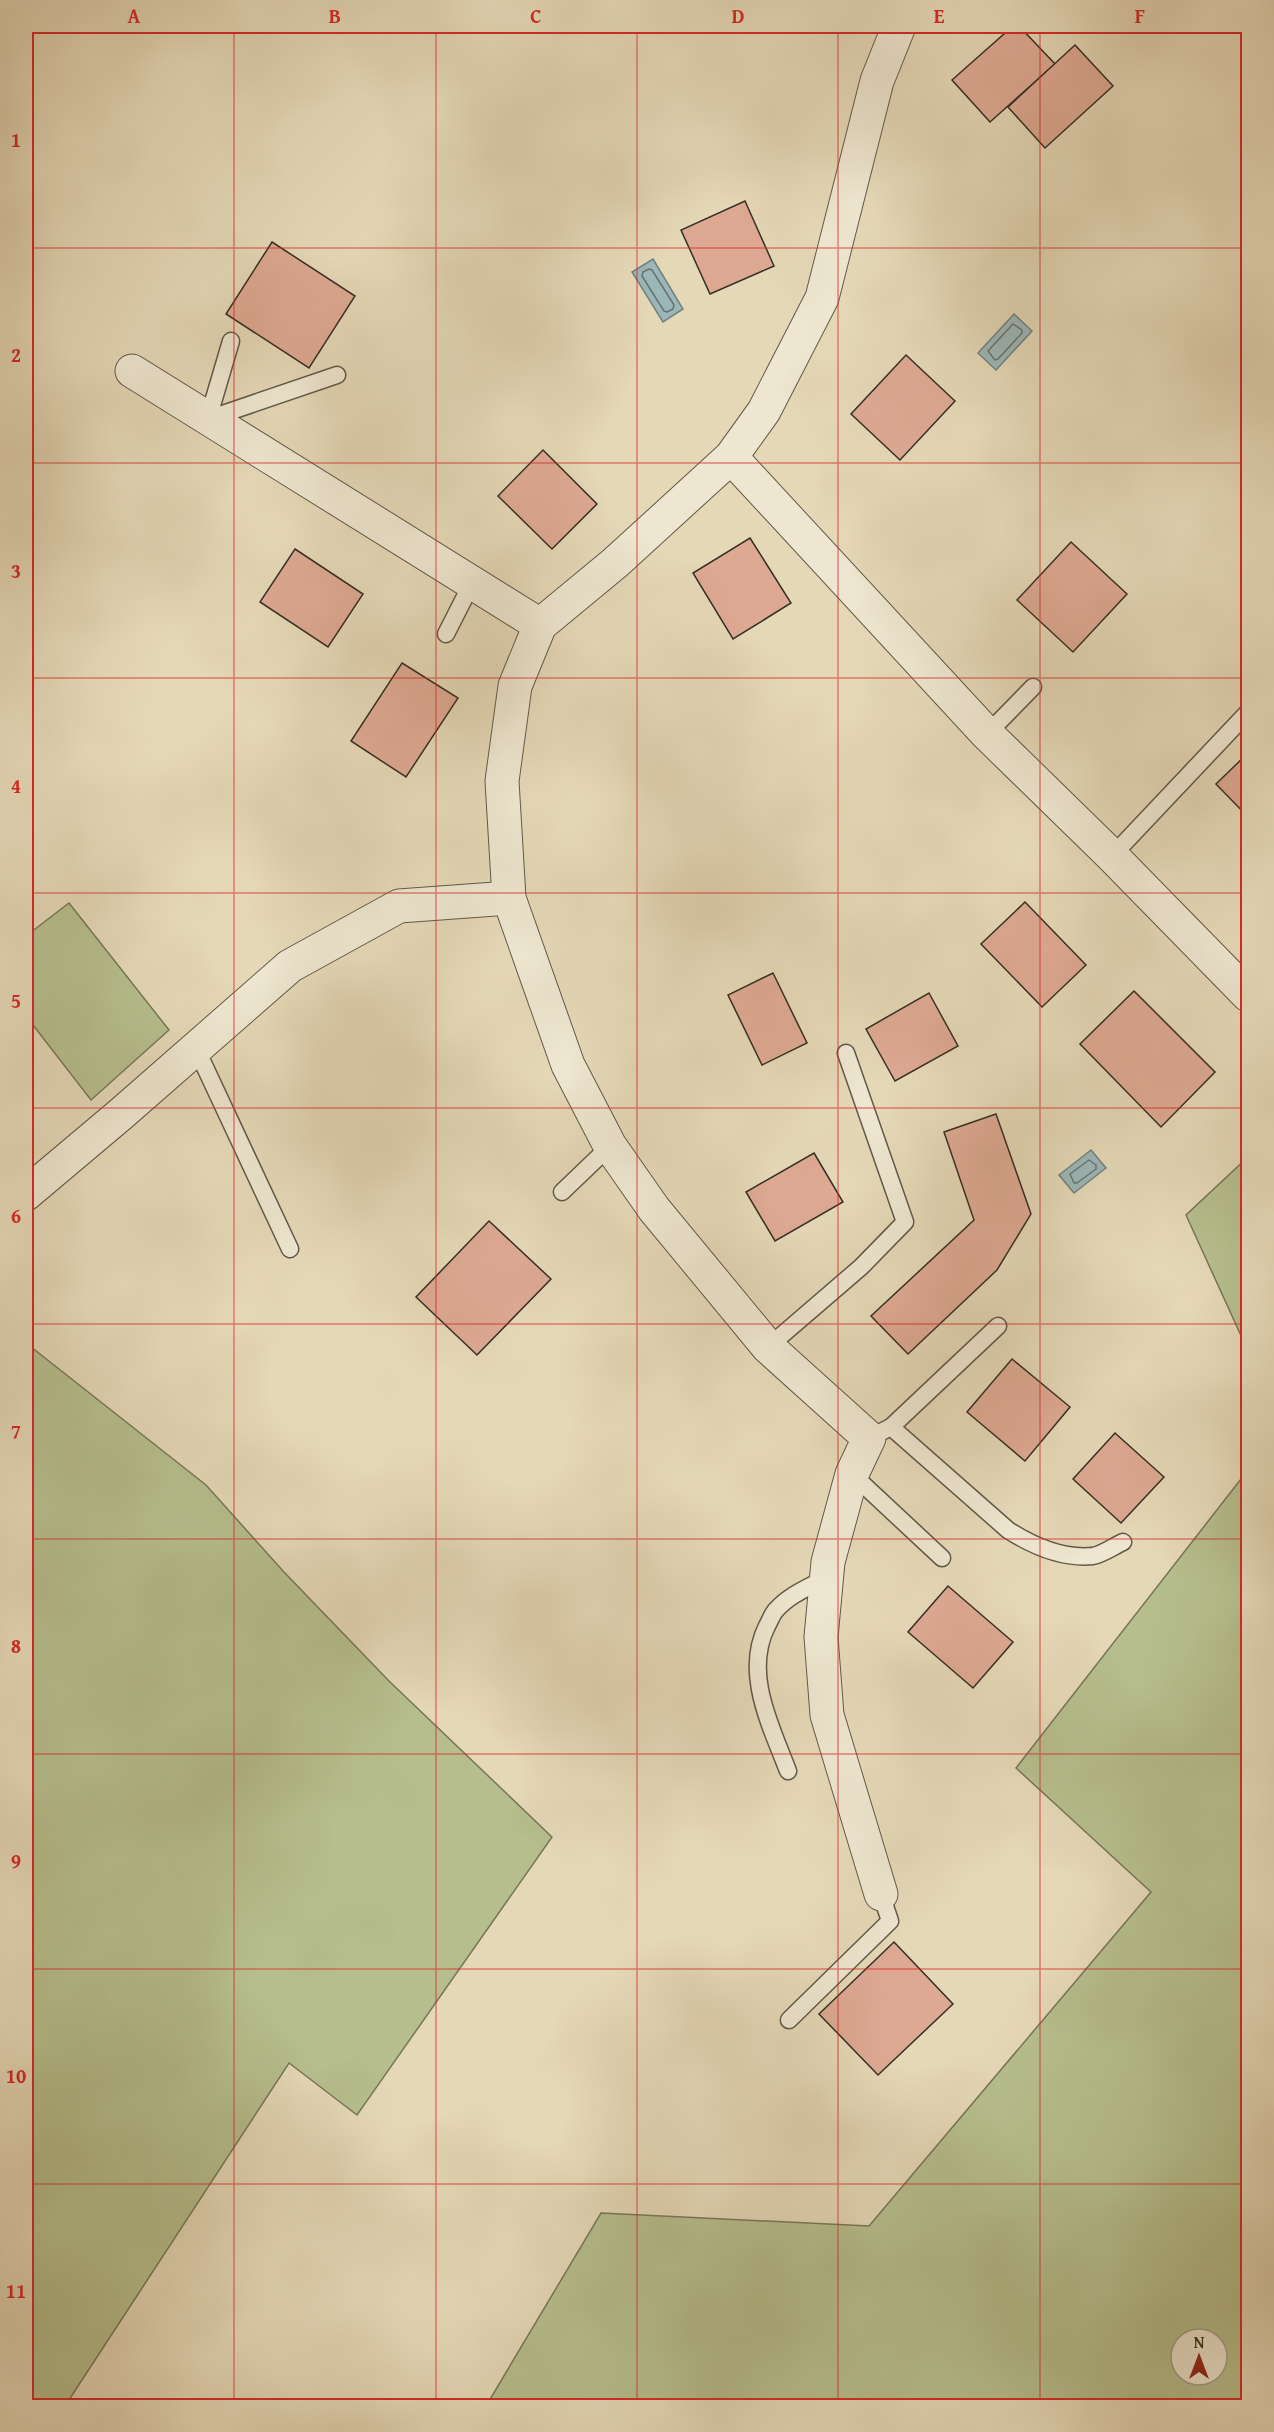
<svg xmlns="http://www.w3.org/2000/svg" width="1274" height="2432" font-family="'Gentium Book Plus',serif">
<rect width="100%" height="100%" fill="#e5d8b7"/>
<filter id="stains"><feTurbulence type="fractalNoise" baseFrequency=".00333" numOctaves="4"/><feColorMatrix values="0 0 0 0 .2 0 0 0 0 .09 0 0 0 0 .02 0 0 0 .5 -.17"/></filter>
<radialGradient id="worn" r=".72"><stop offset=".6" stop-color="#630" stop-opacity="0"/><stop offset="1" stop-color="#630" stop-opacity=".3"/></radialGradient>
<g fill="#b6be8d" stroke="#767658" stroke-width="1.5" fill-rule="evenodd">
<polygon points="69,903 169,1030 91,1100 26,1016 26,936"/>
<polygon points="1248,1157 1248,1351 1186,1215"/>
<polygon points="26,1343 206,1485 283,1571 389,1681 552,1837 357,2115 289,2063 65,2406 26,2406"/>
<path d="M1248,1470V2406H486L601,2213L869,2226L1151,1892L1016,1768ZM1181,2339H1217V2375H1181Z"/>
</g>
<g fill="#9bb7b9" stroke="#73817d" stroke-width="1.5">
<polygon points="653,259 683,309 663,322 632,272"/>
<polygon points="1014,314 1032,331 996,370 978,353"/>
<polygon points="1091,1150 1106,1168 1074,1193 1059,1175"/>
</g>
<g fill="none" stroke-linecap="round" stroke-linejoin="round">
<g stroke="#68736e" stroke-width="1.5">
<polygon points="649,269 652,270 674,305 673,309 667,312 664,311 642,276 643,272"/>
<polygon points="1013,324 1022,330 1022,333 998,359 995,360 988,351"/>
<polygon points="1089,1160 1096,1165 1096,1169 1077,1183 1074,1183 1070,1174"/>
</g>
</g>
<g fill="#dea993" stroke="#362f24" stroke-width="1.5">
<polygon points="1013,26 1019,26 1055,64 990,122 952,80"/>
<polygon points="1075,45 1113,86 1045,148 1008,107"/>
<polygon points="745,201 774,266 710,294 681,230"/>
<polygon points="272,242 355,296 309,368 226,314"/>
<polygon points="906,355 955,401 900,460 851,414"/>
<polygon points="543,450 597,504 552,549 498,496"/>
<polygon points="750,538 791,603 733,639 693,573"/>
<polygon points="1071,542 1127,594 1073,652 1017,600"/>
<polygon points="295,549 363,594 328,647 260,602"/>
<polygon points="402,663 458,698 406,777 351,741"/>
<polygon points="1248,753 1248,817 1216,784"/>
<polygon points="1025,902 1086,965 1042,1007 981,944"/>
<polygon points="773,973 807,1043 762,1065 728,995"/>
<polygon points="1134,991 1215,1072 1161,1127 1080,1044"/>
<polygon points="929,993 958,1046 895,1081 866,1029"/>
<polygon points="996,1114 1031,1214 997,1270 908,1354 871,1316 974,1220 944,1132"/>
<polygon points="814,1153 843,1202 775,1241 746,1192"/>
<polygon points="489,1221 551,1279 477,1355 416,1297"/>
<polygon points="1012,1359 1070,1407 1025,1461 967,1412"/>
<polygon points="1115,1433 1164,1477 1121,1523 1073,1479"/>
<polygon points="948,1586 1013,1642 973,1688 908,1632"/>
<polygon points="894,1942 953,2004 878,2075 819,2014"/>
</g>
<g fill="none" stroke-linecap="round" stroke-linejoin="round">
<g stroke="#625949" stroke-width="19">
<g id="service">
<polyline points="208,419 337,375"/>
<polyline points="208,419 231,341"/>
<polyline points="446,634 472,583"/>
<polyline points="987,734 1033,687"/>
<polyline points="1112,856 1248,712"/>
<polyline points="196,1048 290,1249"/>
<polyline points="562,1192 610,1146"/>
<polyline points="768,1347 861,1267 905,1222 846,1053"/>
<polyline points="891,1427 998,1326"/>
<path d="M869,1438L891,1427L1008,1530C1033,1546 1063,1559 1093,1556C1103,1554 1114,1546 1123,1542"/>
<polyline points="852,1474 942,1558"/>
<path d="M788,1771C771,1726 743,1673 767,1626C770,1621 772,1614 776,1610C789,1595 809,1587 826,1578"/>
<polyline points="789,2020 890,1921 881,1894"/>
</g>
</g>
<g stroke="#625949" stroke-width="35">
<g id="minor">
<polyline points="132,371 540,625"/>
<polyline points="731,457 987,734 1112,856 1248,995"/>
<polyline points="26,1194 121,1114 290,966 399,906 509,898"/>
<polyline points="881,1894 827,1715 821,1637 828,1562 852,1474 869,1438 768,1347 654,1209 610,1146 568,1065 509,898 502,781 515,686 540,625 615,563 731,457 764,411 822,298 877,81 899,26"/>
</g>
</g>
<use href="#service" stroke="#eee6d0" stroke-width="16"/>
<use href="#minor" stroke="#eee6d0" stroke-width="33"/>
</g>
<path fill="none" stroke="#d62828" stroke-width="1.5" stroke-opacity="0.55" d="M234,26V2406M436,26V2406M637,26V2406M838,26V2406M1040,26V2406M26,248H1248M26,463H1248M26,678H1248M26,893H1248M26,1108H1248M26,1324H1248M26,1539H1248M26,1754H1248M26,1969H1248M26,2184H1248"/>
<rect width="1274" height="2432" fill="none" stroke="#e5d8b7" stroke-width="66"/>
<g transform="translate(1199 2357)"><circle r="28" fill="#eee6d0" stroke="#a49d8b" stroke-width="1.5"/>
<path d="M0-4.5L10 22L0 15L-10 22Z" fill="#8f2418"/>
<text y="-9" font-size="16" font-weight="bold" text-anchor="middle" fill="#362f24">N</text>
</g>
<rect x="33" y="33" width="1208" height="2366" fill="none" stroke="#d62828" stroke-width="2"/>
<g font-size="20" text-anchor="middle" font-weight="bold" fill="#d62828">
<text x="134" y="23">A</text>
<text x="335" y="23">B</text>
<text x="536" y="23">C</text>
<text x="738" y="23">D</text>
<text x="939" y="23">E</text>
<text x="1140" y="23">F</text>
<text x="16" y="147">1</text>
<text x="16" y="362">2</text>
<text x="16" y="578">3</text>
<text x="16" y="793">4</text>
<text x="16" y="1008">5</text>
<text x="16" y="1223">6</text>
<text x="16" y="1438">7</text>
<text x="16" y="1653">8</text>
<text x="16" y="1868">9</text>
<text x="16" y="2083">10</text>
<text x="16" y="2298">11</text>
</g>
<rect width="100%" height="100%" filter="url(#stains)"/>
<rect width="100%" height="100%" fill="url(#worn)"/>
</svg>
